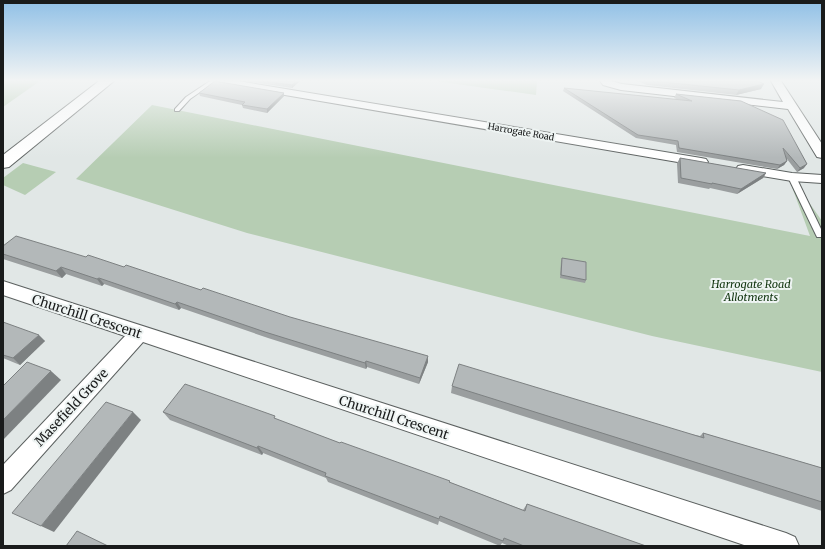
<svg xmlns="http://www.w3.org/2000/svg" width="825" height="549" font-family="Merriweather,serif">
<rect width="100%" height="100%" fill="#e1e7e6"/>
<g fill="#b6cdb3">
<polygon points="3,81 40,81 3,107"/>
<polygon points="435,81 537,81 536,95"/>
<polygon points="152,105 810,236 792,187 799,188 822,221 822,372 652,336 247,233 76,179"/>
<polygon points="23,163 56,172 25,195 3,185 3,178"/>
</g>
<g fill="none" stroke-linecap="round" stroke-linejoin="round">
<g stroke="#5c6160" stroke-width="2">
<g id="lane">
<polygon points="210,81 216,81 190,99 179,111 175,111 175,109 186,97"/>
<polygon points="789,175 795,175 796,177 822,231 822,237 817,237 816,235 788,177"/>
</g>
</g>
<g stroke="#5c6160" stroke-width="2">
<g id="street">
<polygon points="216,81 238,81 701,158 706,159 708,162 706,165 701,166 221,84"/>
<polygon points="600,81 611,81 622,84 783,102 771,81 781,81 822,144 822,158 817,157 788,109 621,90 603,85"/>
<polygon points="743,165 792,173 822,175 822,183 792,181 738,172 736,169 738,166"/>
<polygon points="3,281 786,533 795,537 799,546 747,546 143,342 11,490 3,494 3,465 125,336 3,295"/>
</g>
</g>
<g stroke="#5c6160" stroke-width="2">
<polygon id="secondary" points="99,81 114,81 9,167 3,168 3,155"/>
</g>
<use href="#lane" fill="#fff" fill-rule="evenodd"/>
<use href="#street" fill="#fff" fill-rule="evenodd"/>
<use href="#secondary" fill="#fff" fill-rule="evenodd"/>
</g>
<g fill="#9a9e9f">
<polygon points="245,81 300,81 292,88"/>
<polygon points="637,81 758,81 761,89 736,95 647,85"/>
<polygon points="220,82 284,93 284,96 267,113 243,108 242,105 200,96 199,93"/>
<polygon points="564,88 679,100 674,98 676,94 741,101 804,168 797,172 787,159 787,161 784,165 777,169 677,152 676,145 636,138 563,91"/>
<polygon points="680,158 766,173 763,178 737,194 710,188 709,189 678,183 677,163"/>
<polygon points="3,246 86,257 124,267 201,290 428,362 419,384 367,367 366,369 268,338 181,308 179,310 104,284 102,286 66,274 62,278 3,259"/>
<polygon points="562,258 586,280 585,283 560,278 561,261"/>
<polygon points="3,322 45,341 20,365 3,358"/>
<polygon points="452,386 700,436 703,433 822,468 822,511 451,393"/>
<polygon points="163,412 277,420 340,443 449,482 523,510 527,504 646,546 509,546 502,543 500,546 439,521 438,525 328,482 326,478 263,453 262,455 170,420"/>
</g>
<g fill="#7d8182">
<polygon points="297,81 300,81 292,88 292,85"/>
<polygon points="764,84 761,89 736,95 739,90"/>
<polygon points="284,93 284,96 267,113 267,109"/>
<polygon points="787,161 784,165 777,169 780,165"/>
<polygon points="807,164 804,168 797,172 800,168"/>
<polygon points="766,173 763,178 737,194 741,189"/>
<polygon points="61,267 66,274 62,278 56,271"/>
<polygon points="99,278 104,284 102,286 97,279"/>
<polygon points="177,302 181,308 179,310 175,304"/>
<polygon points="39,335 45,341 20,365 13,358"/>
<polygon points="428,356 428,362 419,384 420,378"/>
<polygon points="366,361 367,367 366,369 365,363"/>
<polygon points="51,371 61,380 3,440 3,420"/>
<polygon points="133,412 141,420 54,532 41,526"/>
<polygon points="258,446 263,453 262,455 257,448"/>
</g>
<g fill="#b3b8b9" stroke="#7d8182">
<polygon points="215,81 217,81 220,82 284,93 267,109 242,105 245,102 199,93"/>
<polygon points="263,81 297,81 292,85"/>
<polygon points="653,81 758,81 764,84 739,90"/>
<polygon points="564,88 692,101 676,94 741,101 783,120 807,164 800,168 783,148 787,161 780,165 679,148 678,141 638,135"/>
<polygon points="680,158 766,173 741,189 712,183 712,184 681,178"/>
<polygon points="16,236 86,257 88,255 124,267 126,265 201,290 203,288 290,317 428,356 420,378 366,361 365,363 265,332 177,302 175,304 99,278 97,279 61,267 56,271 3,254 3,246"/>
<polygon points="562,258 586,262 586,280 561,275"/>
<polygon points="3,322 39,335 13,358 3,355"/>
<polygon points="27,362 51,371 3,420 3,386"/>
<polygon points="459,364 704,438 703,433 822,468 822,502 452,386"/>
<polygon points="185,384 275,416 274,418 340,443 341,442 450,481 449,482 525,511 527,504 646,546 524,546 504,538 503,541 440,516 439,519 325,476 326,473 258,446 257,448 163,412"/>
<polygon points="106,402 133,412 41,526 12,513"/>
<polygon points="77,531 108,546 66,546"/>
</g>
<linearGradient id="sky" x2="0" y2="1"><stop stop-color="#90c0e6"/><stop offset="0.51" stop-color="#f2f4f4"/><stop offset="1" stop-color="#f2f4f4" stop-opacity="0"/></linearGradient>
<rect width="825" height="158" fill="url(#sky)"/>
<g text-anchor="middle" stroke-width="4" stroke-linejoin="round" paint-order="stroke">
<g font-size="9" fill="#191b1b" stroke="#eef4f3">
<text transform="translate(521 132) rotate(10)" y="3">Harrogate Road</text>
</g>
<g font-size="11" font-style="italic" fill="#11350f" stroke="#eef4f3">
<text x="751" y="288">Harrogate Road<tspan x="751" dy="13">Allotments</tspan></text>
</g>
<g font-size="13" fill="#191b1b" stroke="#eef4f3">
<text transform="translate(87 316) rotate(18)" y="5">Churchill Crescent</text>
<text transform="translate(71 407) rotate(-47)" y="5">Masefield Grove</text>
<text transform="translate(394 417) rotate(18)" y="5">Churchill Crescent</text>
</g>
</g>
<rect width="825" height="549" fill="none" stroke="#191b1b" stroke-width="8"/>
</svg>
